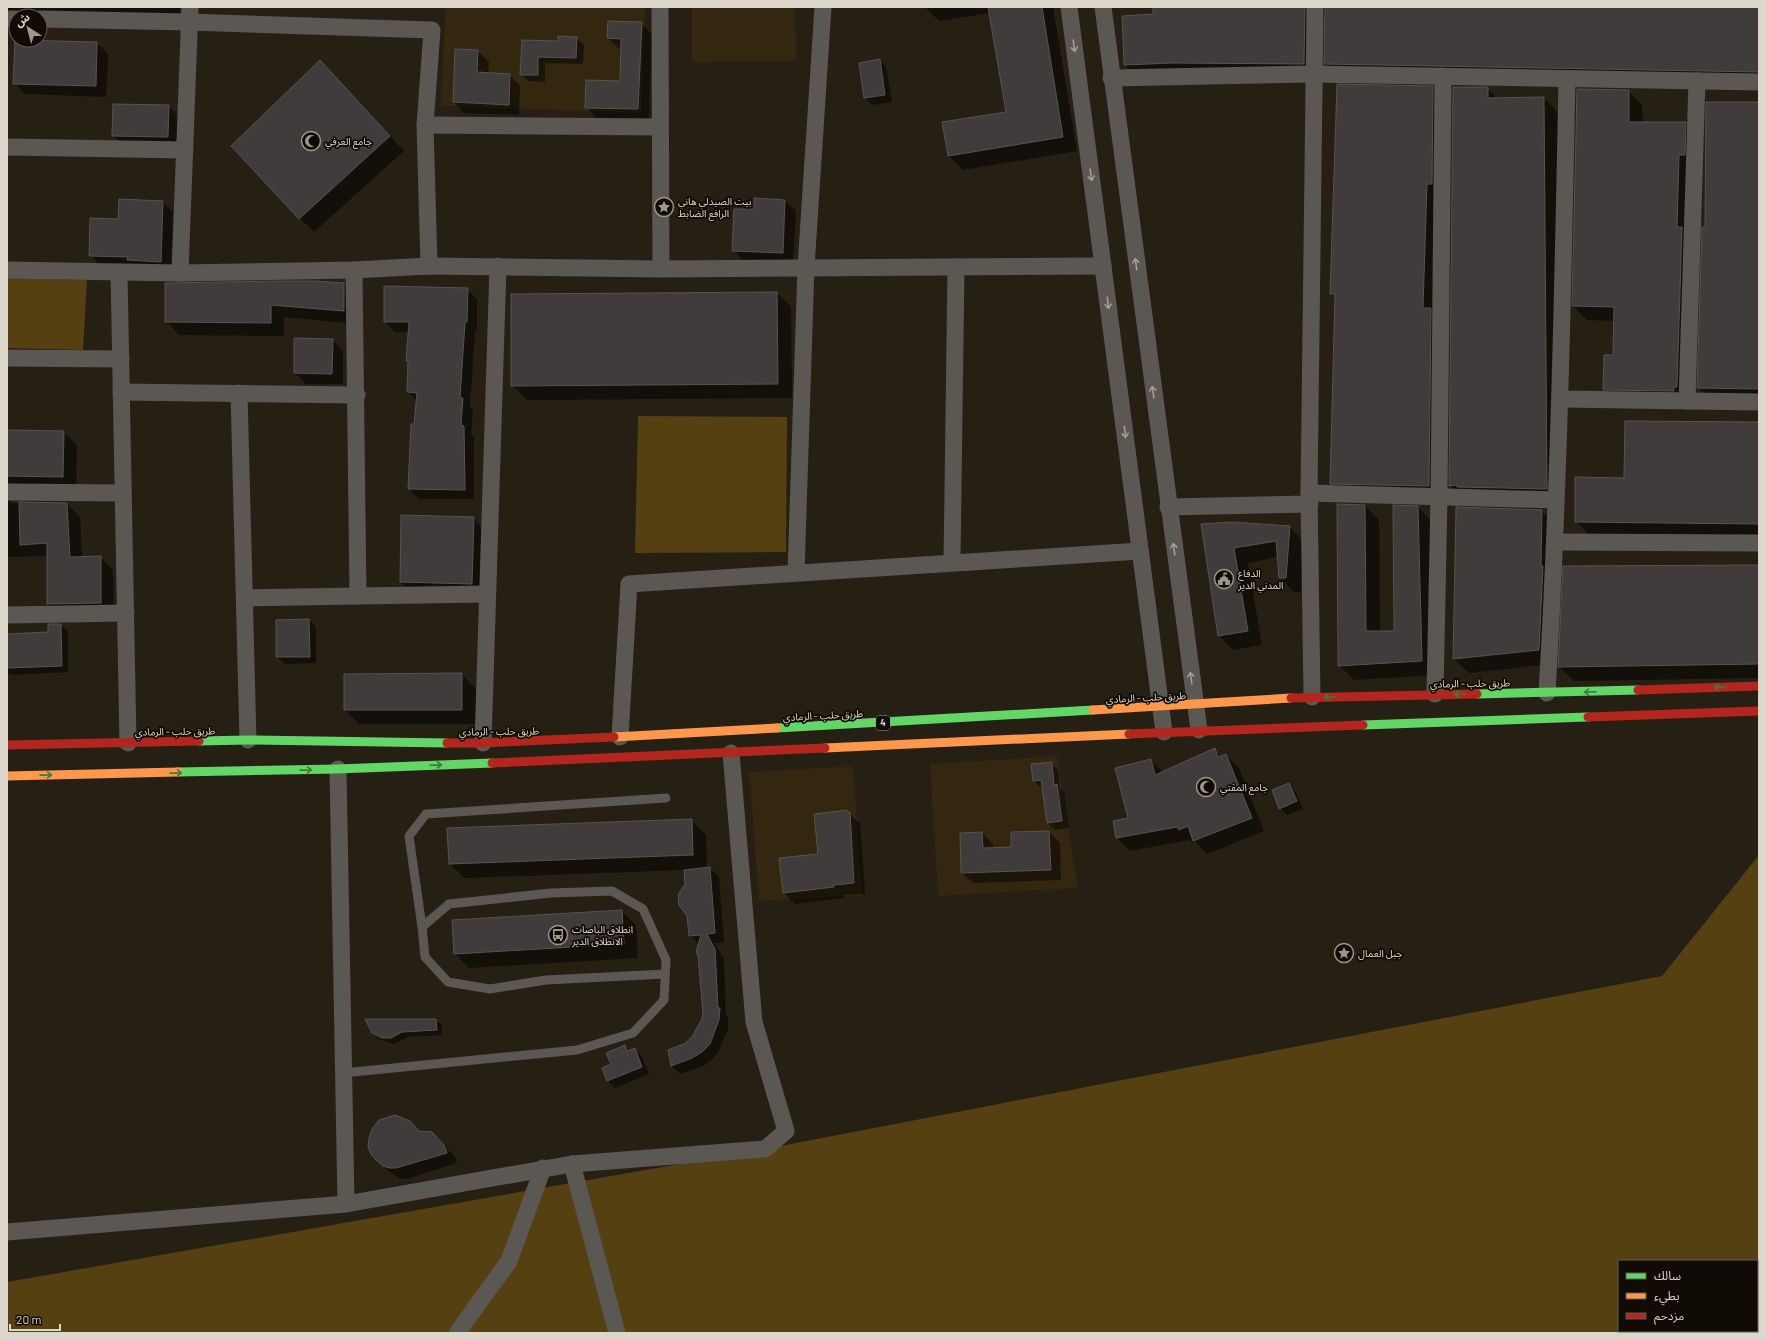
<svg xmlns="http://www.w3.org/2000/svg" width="1766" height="1340" font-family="Barlow,'Noto Sans Arabic',sans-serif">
<rect width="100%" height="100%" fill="#251f14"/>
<g fill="#33270f">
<polygon points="445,7 645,7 641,113 441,106"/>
<polygon points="692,7 795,7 796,61 692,62"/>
<polygon points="1057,756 1078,888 938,896 930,764"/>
<polygon points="853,766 862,895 759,901 749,772"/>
</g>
<g fill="#554011" fill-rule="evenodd">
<polygon points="7,278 87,280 83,350 7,348"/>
<polygon points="638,416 787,417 786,552 635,553"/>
<path d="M1759,855V1333H7V1282L765,1149L1662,976ZM1619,1261H1757V1331H1619Z"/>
</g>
<g fill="#0007">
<polygon points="7,7 180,7 179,22 40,16 16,16 7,19"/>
<polygon points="925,7 1053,7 1077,151 963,170 949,156 943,123 1007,113 990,13 939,21"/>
<polygon points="1154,7 1759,7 1759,85 1339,78 1325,64 1326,12 1319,21 1318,78 1140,79 1125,65 1123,17 1154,15"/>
<polygon points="641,23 652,34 649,120 597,118 586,107 620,82 622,49 619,49 608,38"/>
<polygon points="577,38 584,45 583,64 545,63 545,82 528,81 521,74 523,41 559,42"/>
<polygon points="97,43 108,54 106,97 25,94 14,83"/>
<polygon points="456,50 478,51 489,62 488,74 509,75 520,85 519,115 464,113 454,102"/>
<polygon points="879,60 886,67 892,102 872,105 865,98"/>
<polygon points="335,76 404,151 314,232 300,218"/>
<polygon points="1432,87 1447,102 1443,500 1346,498 1331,483 1336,298 1332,293"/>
<polygon points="1487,88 1498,99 1544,98 1558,113 1561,503 1465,500 1450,485"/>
<polygon points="1628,91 1642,105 1643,123 1685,123 1699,137 1691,401 1618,403 1604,389 1614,356 1614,321 1587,320 1573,306"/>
<polygon points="1759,103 1759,402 1712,401 1698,387"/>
<polygon points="168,106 179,117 178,148 124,146 113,135"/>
<polygon points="785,201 796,211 793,263 744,261 733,250 755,210"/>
<polygon points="163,202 173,212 171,271 100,265 90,255 119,220"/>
<polygon points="344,284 357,298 357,324 284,317 284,336 179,335 166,321"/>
<polygon points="467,289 477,299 477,331 475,331 470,407 473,409 471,434 474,437 474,499 419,499 409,489 417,401 408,392 409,363 407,361 409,332 395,332 385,322"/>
<polygon points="777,293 791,307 792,398 527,400 512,385"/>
<polygon points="333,340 343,351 343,384 306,384 295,373"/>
<polygon points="1759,423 1759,538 1590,536 1576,521 1625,479"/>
<polygon points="7,431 64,432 77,445 76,495 11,500 10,503 67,504 80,517 82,557 100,557 113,570 114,616 62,617 48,604 48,556 7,557"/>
<polygon points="1365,506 1379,520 1380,632 1395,632 1418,507 1432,522 1436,675 1354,680 1339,665"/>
<polygon points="1541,511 1556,525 1553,664 1469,673 1454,659"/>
<polygon points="473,518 488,533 486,598 415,596 401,582"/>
<polygon points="1203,525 1290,527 1304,542 1301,592 1294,592 1280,577 1278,557 1248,563 1262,645 1233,650 1219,636"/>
<polygon points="1759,566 1759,678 1574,681 1559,667"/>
<polygon points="309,620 316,627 316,663 285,664 277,657"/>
<polygon points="61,625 68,632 68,672 11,675 7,672 7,634 49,633"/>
<polygon points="462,674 476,689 476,724 359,724 345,710"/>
<polygon points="1214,750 1221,757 1226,755 1239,768 1264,831 1207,854 1195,841 1192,842 1189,840 1130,851 1117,838 1114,822 1130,819 1150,760 1163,772"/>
<polygon points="1051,763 1058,770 1060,789 1064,792 1069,828 1055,830 1048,823 1043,787 1041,788 1034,781"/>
<polygon points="1288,784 1295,791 1303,809 1287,815 1280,808"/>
<polygon points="847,811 860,824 865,894 844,895 844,898 795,904 784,893 819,855"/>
<polygon points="691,820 706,835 707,869 710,868 719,877 724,942 715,943 724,959 726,1016 728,1018 728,1029 718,1052 711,1061 701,1067 680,1074 672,1066 684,1045 693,1037 703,1020 704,1012 699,945 690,935 685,870 464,878 450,864"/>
<polygon points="1049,832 1060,843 1061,880 973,883 962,873 982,833 993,844 993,849 1012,848"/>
<polygon points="621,911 636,925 638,958 469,968 455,954"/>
<polygon points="436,1020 442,1026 442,1035 407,1037 401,1041 393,1044 378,1039 373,1033"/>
<polygon points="624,1046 630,1051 635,1049 642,1057 649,1074 615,1088 608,1081 603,1069 612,1065"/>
<polygon points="420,1132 431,1133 455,1157 457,1163 407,1179 400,1179 387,1170 376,1159"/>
</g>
<g fill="#403c3b" stroke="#575353">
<polygon points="988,7 1042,7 1063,137 948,156 942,122 1006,112"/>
<polygon points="1153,7 1305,7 1304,64 1172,63 1124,65 1122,16 1153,14"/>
<polygon points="1325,7 1759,7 1759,72 1324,64"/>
<polygon points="608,21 642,22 638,109 585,108 586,80 620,81 621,39 607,38"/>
<polygon points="558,36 577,37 576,58 538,57 538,75 520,75 522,40 558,41"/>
<polygon points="15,40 97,42 96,86 13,84"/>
<polygon points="455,49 478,50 477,72 510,74 509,105 453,102"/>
<polygon points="880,59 885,95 864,98 859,63"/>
<polygon points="320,60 390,136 299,219 231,146"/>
<polygon points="1337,84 1433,86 1432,184 1427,184 1423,308 1431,308 1429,486 1330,484 1335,294 1330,294"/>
<polygon points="1453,87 1488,87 1488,98 1544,97 1547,489 1457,487 1457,485 1449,486"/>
<polygon points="1577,89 1629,90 1629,122 1686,122 1685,155 1679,155 1677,227 1682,227 1677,387 1674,387 1674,391 1603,390 1604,355 1613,355 1614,307 1572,306"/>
<polygon points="1706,102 1759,102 1759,389 1697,388 1702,227 1705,227"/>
<polygon points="113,104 169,105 168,137 112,136"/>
<polygon points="754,198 785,200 783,253 732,251 734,209 754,209"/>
<polygon points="119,199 163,201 161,262 127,260 128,257 89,256 90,218 118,219"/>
<polygon points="279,281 315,281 344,283 344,311 271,305 271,323 165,322 165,283"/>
<polygon points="384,286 468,288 467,322 465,322 460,398 463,398 461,425 464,426 465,490 408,489 411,424 414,424 417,393 407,392 408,361 406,361 409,322 384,322"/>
<polygon points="777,292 778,384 511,386 511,294"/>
<polygon points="294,338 333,339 332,374 294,373"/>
<polygon points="1625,421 1759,422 1759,524 1575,522 1575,477 1624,478"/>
<polygon points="7,430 64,431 63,477 7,476"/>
<polygon points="19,502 67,503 70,557 101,556 101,603 47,604 47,543 20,545"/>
<polygon points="1337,504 1365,505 1366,631 1394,631 1393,505 1418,506 1422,661 1338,666"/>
<polygon points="1456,507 1542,510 1541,566 1543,566 1539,650 1453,659"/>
<polygon points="401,515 474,517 472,584 400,582"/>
<polygon points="1232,522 1290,526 1286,578 1279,578 1276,541 1234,548 1248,631 1218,636 1201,524"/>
<polygon points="1759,565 1759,664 1558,667 1563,566"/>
<polygon points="309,619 310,657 276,657 276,620"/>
<polygon points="48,624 61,624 62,666 7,668 7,634 48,632"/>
<polygon points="462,673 462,710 344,710 344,674"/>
<polygon points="1215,748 1218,757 1226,754 1252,818 1193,841 1188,826 1179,830 1177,827 1116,838 1113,821 1128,818 1115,768 1151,759 1155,775"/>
<polygon points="1052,762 1054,785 1057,784 1062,821 1047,823 1041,780 1033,781 1031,764"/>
<polygon points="1289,783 1297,801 1279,809 1272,790"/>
<polygon points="847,810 848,812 850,812 854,883 833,885 834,887 783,893 779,858 818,854 814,814"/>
<polygon points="692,819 693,855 449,864 447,828"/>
<polygon points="1049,831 1051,870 961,873 960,833 982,832 983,848 1011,847 1011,832"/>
<polygon points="710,867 715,933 707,934 715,949 718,1008 720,1008 719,1020 710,1044 702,1052 692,1058 671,1066 668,1050 684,1044 692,1037 702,1019 703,1012 698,956 696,952 701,935 689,936 687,916 679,905 678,895 685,884 684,870"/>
<polygon points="622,910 624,944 454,954 452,920"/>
<polygon points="365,1019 436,1019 437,1030 402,1032 391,1038 382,1038 372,1033"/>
<polygon points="625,1045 627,1051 635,1048 642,1067 607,1081 602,1068 611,1064 606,1053"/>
<polygon points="395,1115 410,1121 419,1131 432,1132 444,1145 447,1153 396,1168 389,1168 383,1166 375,1159 371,1154 368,1147 369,1138 372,1129 379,1120"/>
</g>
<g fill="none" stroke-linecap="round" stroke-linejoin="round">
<g stroke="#5b5752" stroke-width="9">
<polyline points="422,927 409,836 426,814 666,798"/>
<polyline points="343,1073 577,1050 633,1033 664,1000 666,960 643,909 612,891 551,893 449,904 422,927 425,957 448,982 490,989 546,980 665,974"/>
</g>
<g stroke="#5b5752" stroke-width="17">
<polyline points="660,7 661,269"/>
<polyline points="1069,7 1164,732"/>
<polyline points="1103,7 1199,730"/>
<polyline points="7,19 16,19"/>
<polyline points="40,19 189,22 432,30 425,125 429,266"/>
<polyline points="1111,78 1313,74 1759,82"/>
<polyline points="425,125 660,127"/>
<polyline points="7,147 185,150"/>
<polyline points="7,270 180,273 354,270 429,266 661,269 1103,266"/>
<polyline points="354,270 358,596 487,594"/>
<polyline points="119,273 128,743"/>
<polyline points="180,273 190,7"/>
<polyline points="7,358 121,359"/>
<polyline points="121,392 357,395"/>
<polyline points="239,393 248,740"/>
<polyline points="1561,399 1759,402"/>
<polyline points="1687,401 1697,81"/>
<polyline points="7,492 123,493"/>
<polyline points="1309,493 1555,500"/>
<polyline points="1168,507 1310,504"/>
<polyline points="1556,542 1759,543"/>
<polyline points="952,562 956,267"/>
<polyline points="796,573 806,267 823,7"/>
<polyline points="245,598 358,596"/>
<polyline points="7,615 126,613"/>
<path d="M1547,693C1559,488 1563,284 1567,79"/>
<polyline points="1435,694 1439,497 1443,76"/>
<polyline points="1312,697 1309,493 1315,7"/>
<polyline points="620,737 629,584 1140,551"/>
<polyline points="483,743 498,266"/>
<polyline points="338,769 346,1204"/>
<polyline points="572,1164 765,1149 786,1131 754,1022 731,753"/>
<polyline points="7,1232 346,1204 572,1164 617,1333"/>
<polyline points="457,1333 509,1261 543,1168"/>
</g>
<g stroke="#63d668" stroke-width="9">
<polyline points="1477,694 1638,690"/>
<polyline points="1363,725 1588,717"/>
<polyline points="777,728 1093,710"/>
<polyline points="199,741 248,740 447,743"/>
<polyline points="178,772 338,769 492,763"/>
</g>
<g stroke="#ff974d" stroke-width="9">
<polyline points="1093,710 1291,698"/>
<polyline points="614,737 777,728"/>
<polyline points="825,748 1129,734"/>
<polyline points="7,776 178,772"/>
</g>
<g stroke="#b3261e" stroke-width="9">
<polyline points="1638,690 1759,686"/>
<polyline points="1291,698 1477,694"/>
<polyline points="1588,717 1759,711"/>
<polyline points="1129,734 1363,725"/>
<polyline points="447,743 483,743 614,737"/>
<polyline points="7,745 199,741"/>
<polyline points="492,763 825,748"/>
</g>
</g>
<defs><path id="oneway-shaft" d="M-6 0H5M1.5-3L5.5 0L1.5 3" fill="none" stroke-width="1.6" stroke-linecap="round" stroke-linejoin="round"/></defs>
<g stroke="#a29d95">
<use href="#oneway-shaft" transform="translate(1074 46) rotate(82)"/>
<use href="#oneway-shaft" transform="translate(1091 175) rotate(82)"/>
<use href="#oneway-shaft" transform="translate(1136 264) rotate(-98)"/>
<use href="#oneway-shaft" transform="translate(1108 303) rotate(83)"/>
<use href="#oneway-shaft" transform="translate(1153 392) rotate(-98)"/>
<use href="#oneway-shaft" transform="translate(1125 432) rotate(83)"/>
<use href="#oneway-shaft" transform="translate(1174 549) rotate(-98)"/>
<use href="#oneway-shaft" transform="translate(1191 678) rotate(-98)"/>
</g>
<g stroke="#3e7b3b">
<use href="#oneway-shaft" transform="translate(1720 687) rotate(178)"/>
<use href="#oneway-shaft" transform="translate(1590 692) rotate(178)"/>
<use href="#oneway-shaft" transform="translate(1460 694) rotate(180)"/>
<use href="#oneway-shaft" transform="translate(1330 697) rotate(178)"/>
<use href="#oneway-shaft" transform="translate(436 765) rotate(-2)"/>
<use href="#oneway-shaft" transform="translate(306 770) rotate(-1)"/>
<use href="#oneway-shaft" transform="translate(176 773) rotate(-1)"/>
<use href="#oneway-shaft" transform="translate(46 775) rotate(-1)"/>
</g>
<defs>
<g id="mosque-ring" transform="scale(1)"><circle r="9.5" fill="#100b05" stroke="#9d968b" stroke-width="1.5"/><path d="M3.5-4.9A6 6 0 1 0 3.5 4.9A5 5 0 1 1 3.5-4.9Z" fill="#9d968b"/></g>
<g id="sight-ring" transform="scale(1)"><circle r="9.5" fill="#100b05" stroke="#9d968b" stroke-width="1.5"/><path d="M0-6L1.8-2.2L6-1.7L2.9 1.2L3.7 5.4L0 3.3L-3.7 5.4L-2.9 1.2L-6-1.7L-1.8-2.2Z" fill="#9d968b"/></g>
<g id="civic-ring" transform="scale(1)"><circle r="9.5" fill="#100b05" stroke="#9d968b" stroke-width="1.5"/><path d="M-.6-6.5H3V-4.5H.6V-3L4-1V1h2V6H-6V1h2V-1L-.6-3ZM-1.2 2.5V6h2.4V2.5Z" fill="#9d968b"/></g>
<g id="bus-ring" transform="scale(1)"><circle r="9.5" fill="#100b05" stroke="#9d968b" stroke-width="1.5"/><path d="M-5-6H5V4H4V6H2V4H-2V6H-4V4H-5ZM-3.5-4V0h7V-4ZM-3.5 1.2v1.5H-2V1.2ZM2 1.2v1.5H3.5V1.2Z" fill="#9d968b"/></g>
</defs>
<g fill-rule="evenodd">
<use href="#mosque-ring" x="311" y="141"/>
<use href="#sight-ring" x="664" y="207"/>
<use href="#civic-ring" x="1224" y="579"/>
<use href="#mosque-ring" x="1206" y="787"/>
<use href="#bus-ring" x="558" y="935"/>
<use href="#sight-ring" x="1344" y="953"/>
</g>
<g text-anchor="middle" stroke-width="3.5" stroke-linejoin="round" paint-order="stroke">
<rect fill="#100b05" stroke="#a09990" stroke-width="1" x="876" y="716" width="14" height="14" rx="3"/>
<g font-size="9" font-weight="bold" fill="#ddd6cb">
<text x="883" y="726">4</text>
</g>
<g font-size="10" fill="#ddd6cb" stroke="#100b05" text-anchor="start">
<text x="325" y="145">جامع العرفي</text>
<text x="678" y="205">بيت الصيدلي هاني<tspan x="678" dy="12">الرافع الضابط</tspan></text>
<text x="1238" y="577">الدفاع<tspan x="1238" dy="12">المدني الدير</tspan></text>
<text x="1220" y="791">جامع المفتي</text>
<text x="572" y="933">انطلاق الباصات<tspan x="572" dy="12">الانطلاق الدير</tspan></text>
<text x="1358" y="957">جبل العمال</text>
</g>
<g font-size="10" fill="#ddd6cb" stroke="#100b05">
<text transform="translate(1470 683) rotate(-1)" y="4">طريق حلب - الرمادي</text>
<text transform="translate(1146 697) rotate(-3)" y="4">طريق حلب - الرمادي</text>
<text transform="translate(823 715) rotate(-3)" y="4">طريق حلب - الرمادي</text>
<text transform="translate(175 731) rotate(-1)" y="4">طريق حلب - الرمادي</text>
<text transform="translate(499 731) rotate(-1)" y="4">طريق حلب - الرمادي</text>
</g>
</g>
<rect width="1766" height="1340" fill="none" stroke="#ddd6cb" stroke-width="16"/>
<rect x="1618" y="1260" width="140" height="72" fill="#100b05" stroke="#625c54"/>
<rect x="1626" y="1273" width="20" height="6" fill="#63d668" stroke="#625c54"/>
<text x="1654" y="1280" font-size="12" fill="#ddd6cb">سالك</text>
<rect x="1626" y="1293" width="20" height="6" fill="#ff974d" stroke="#625c54"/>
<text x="1654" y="1300" font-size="12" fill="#ddd6cb">بطيء</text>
<rect x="1626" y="1313" width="20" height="6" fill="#b3261e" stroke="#625c54"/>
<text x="1654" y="1320" font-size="12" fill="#ddd6cb">مزدحم</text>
<g transform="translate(28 28) rotate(324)"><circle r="19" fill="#100b05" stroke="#625c54"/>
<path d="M0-3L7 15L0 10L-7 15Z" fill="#9d968b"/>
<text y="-6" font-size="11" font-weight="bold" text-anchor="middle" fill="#ddd6cb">ش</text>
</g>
<path d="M10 1324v6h50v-6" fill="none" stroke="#ddd6cb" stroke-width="2"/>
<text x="16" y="1324" font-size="12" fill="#ddd6cb" stroke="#100b05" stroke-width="3" paint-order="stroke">20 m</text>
</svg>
